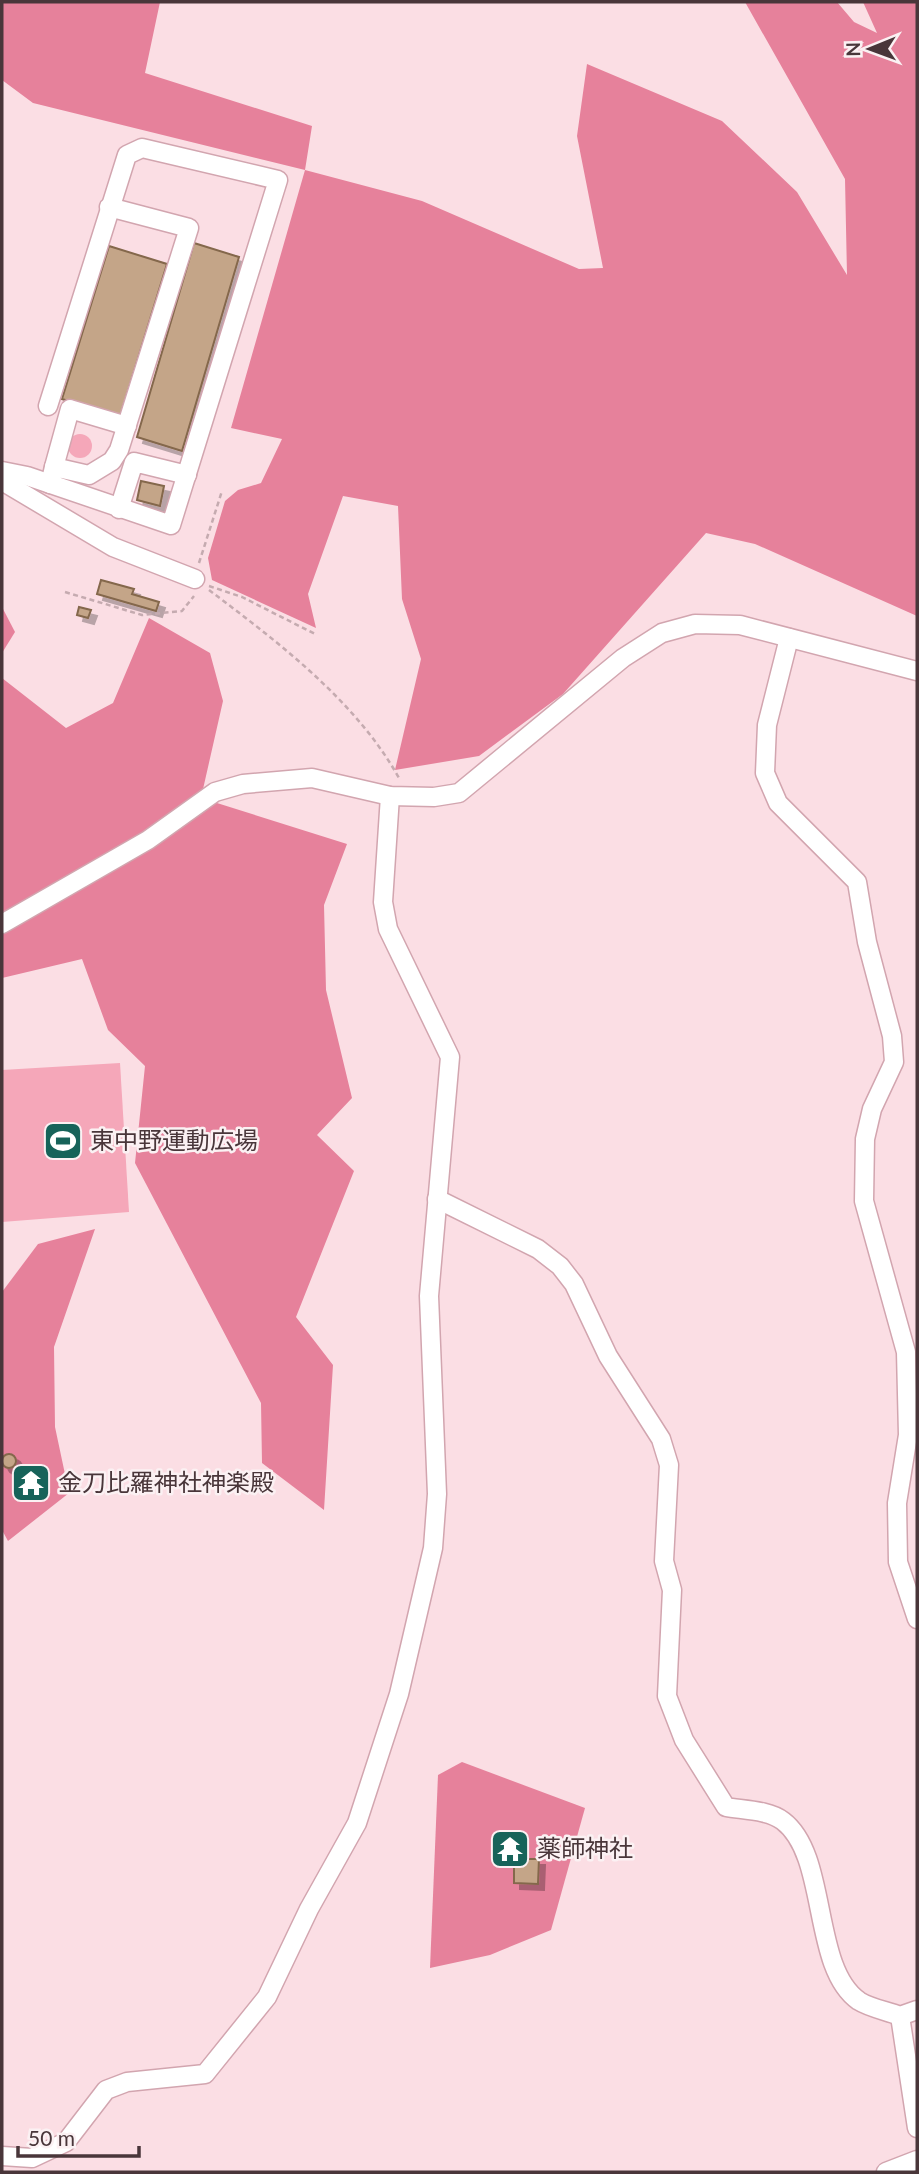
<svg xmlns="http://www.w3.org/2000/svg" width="919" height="2174" font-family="Lato,'Noto Sans JP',sans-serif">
<defs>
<filter id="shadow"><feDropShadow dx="6" dy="6" stdDeviation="0" flood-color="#0004"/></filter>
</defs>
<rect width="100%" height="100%" fill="#fbdee4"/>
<g fill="#f5a7b9">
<circle cx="80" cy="446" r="12"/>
<polygon points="120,1063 129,1212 2,1222 2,1070"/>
</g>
<g fill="#e6819b">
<polygon points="2,2 160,2 145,73 312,126 305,170 422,201 579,269 603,268 577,136 587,64 722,121 797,192 847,275 845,179 745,2 837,2 854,22 877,33 863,2 917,2 917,616 755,544 706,533 563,694 479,756 395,770 421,659 402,599 398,506 343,496 308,594 316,628 212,580 208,558 225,501 238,490 261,483 282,439 231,428 305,170 33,103 2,80"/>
<polygon points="2,607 15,632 2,653"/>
<polygon points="149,618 210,653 223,701 201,798 347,844 324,905 326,990 352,1098 317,1135 354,1171 296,1317 333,1365 324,1510 262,1463 261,1403 135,1163 145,1066 108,1030 82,959 2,978 2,678 66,728 113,703"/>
<polygon points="95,1229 54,1347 55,1427 69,1493 8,1541 2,1530 2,1292 38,1244"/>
<polygon points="462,1762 585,1808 551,1930 490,1955 430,1968 438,1775"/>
</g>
<g fill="#c4a588" stroke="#84674c" stroke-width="2" filter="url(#shadow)">
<polygon points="194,243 239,257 182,451 137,437"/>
<polygon points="109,246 167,264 120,417 62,399"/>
<polygon points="141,481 164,486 160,506 137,500"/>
<polygon points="101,580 134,589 132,594 159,602 156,611 97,594"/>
<polygon points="79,607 91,610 88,618 77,615"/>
<circle cx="9" cy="1461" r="7"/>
<polygon points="37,1476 38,1490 26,1490 25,1477"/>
<polygon points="507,1841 521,1841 521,1858 506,1859 506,1851 500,1851 500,1846 507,1846"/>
<polygon points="523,1859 539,1859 538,1884 514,1883 514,1866 523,1866"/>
</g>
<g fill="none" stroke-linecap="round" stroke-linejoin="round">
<g stroke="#d2a5af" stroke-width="21">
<g id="minor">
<polyline points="54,467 70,409 127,426"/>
<polyline points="2,471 27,476 171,525 278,180 142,148 127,155 48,406"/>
<polyline points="2,481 113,547 195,579"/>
<polyline points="50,484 54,467 89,475 112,461 119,450 189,228 109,207"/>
<polyline points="119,509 134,462 187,475"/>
<polyline points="789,638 767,725 765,773 778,803 857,882 867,942 892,1036 894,1062 872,1109 865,1139 864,1201 906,1352 908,1435 897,1503 898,1562 917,1619"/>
<polyline points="2,924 148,840 215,792 243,784 312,778 390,796 434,797 459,793 623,658 662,633 695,624 740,625 917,671"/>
<path d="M437,1199L538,1249L560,1266L574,1284L608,1356L661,1439L669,1465L664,1561L672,1590L667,1696L684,1740L726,1807C743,1810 769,1810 783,1821C829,1856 811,1968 859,2001C870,2008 887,2011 900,2016L917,2010"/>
<polyline points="900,2016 917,2128"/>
<polyline points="2,2156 32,2158 66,2142 106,2090 127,2082 205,2074 267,1997 309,1909 357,1823 399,1694 433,1548 437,1494 429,1296 450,1057 388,929 383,902 390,796"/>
<polyline points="886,2172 917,2160"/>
</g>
</g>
<g stroke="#c5abb0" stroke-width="2.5" stroke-dasharray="5 3.5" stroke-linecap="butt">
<polyline points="199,563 222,491"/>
<polyline points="209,586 242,597 317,635"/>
<path d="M209,590C278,642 356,701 399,778"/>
<polyline points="65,592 142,615 182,611 194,596"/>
</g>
<use href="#minor" stroke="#fff" stroke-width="18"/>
</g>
<defs>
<g id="stadium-square" transform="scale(2.0125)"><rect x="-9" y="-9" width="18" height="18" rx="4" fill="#17635a" stroke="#fbf1f3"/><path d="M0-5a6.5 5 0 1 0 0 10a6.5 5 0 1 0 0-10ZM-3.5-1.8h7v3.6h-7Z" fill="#fff"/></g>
<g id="temple-square" transform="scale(2.0125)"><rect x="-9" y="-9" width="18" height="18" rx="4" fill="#17635a" stroke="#fbf1f3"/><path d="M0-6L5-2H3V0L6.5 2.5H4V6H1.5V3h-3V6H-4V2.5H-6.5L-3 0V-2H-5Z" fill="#fff"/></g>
</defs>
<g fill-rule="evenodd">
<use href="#stadium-square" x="63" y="1141"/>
<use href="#temple-square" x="31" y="1483"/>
<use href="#temple-square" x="510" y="1849"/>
</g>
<g text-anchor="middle" stroke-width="5" stroke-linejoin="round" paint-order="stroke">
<g font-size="24" fill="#49363a" stroke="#fbf1f3" text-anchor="start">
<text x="90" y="1149">東中野運動広場</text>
<text x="58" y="1491">金刀比羅神社神楽殿</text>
<text x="537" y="1857">薬師神社</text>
</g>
</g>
<rect width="919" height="2174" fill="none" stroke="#49363a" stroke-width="7"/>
<g transform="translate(870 49) rotate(269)" stroke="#fbf1f3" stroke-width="5" paint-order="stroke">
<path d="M0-5L12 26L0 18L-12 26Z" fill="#49363a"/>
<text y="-10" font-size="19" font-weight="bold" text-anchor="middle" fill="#49363a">N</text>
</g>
<path d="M18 2146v10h121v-10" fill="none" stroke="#49363a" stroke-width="3.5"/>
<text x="28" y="2146" font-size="21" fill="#49363a" stroke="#fbf1f3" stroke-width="5" paint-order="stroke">50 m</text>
</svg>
